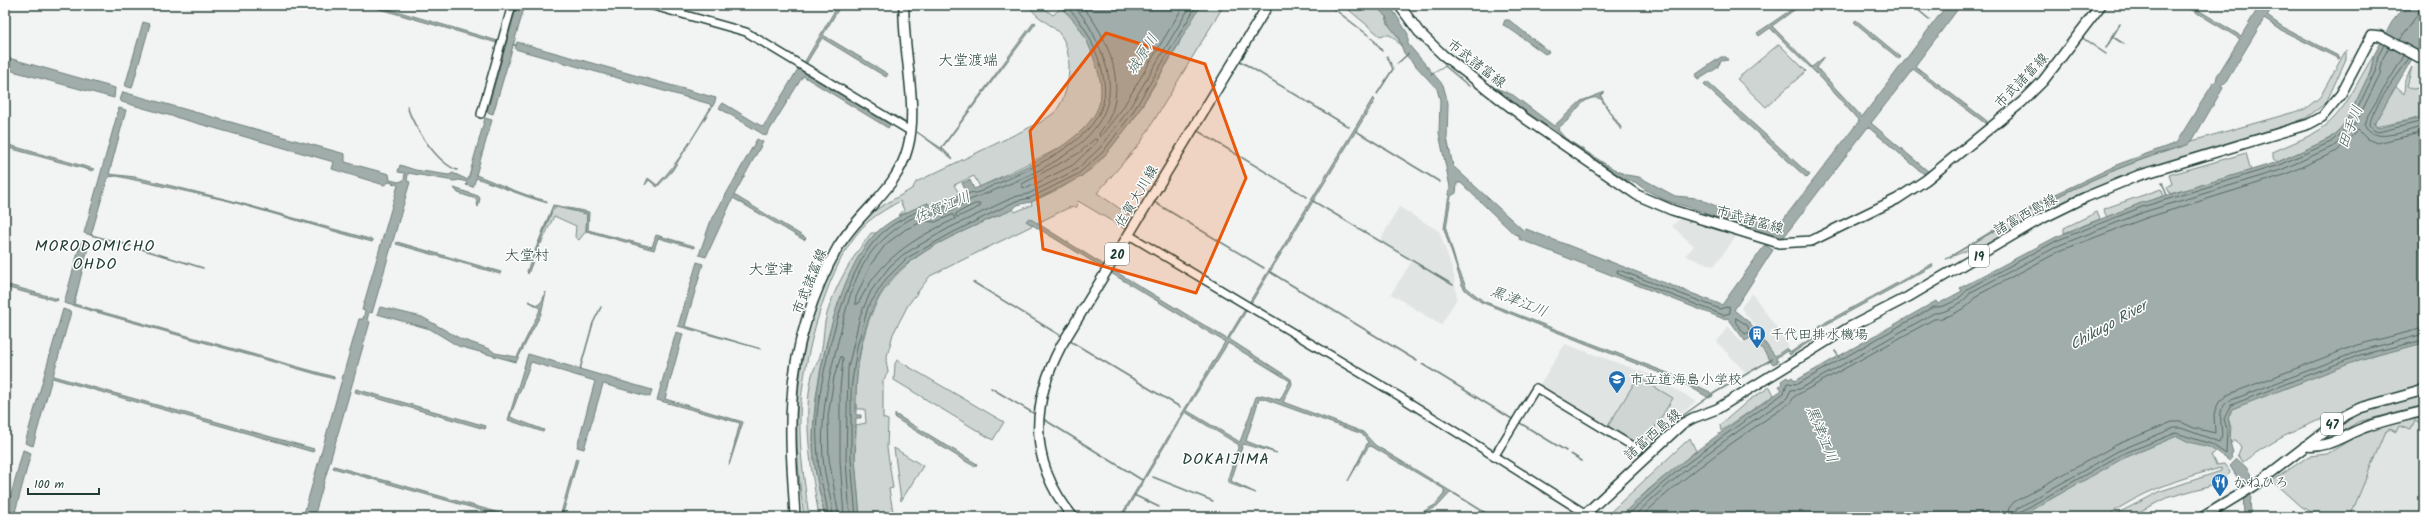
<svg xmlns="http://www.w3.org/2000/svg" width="2429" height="522" font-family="Kalam,'Klee One',sans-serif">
<rect width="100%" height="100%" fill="#f2f3f3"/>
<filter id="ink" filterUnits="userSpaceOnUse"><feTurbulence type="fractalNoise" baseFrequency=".025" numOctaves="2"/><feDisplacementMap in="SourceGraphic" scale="8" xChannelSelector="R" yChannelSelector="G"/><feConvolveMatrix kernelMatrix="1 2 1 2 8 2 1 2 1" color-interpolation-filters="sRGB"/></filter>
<g filter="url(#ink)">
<g fill="#e0e4e3">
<polygon points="2417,61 2424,64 2424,87 2413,89 2407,86 2407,80"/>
<polygon points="1399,207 1439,231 1453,271 1457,298 1441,325 1391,294 1412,261 1380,241"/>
<polygon points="1683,216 1738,234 1714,266 1685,256 1694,246 1672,226"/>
<polygon points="1752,293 1789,346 1746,373 1717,342 1728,326 1742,343 1758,329 1741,308"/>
<polygon points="1565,344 1648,374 1696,401 1643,449 1539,386"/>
<polygon points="2424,417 2424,517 2323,517 2301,507 2272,481 2309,456 2327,454 2358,435 2380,427"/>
</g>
<g fill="#ced5d3" stroke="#768984">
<path d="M1029,5H1039L1053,15L1061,8L1057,5H1068L1082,19L1105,88L1096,118L1066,145L980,187L974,176L954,185L960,195L931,207L928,203L898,216L904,210L900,201C890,207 878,213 869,221C828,255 801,365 800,417C799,451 805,484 809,517H804C793,439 792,371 820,295C831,268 844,242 864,220C875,208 899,197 913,188L916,182L1041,122C1045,119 1050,116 1054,113C1070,96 1074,57 1062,37C1054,24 1035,19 1029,5Z"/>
<path d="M1194,5H1224L1141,142L1097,193L1132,217L1125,229L1078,201L1077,207L1068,208L930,276L908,305L893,334L886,360L888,372L883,381V418L888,420L887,448L893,488L889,489L894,517H860L855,460L856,425L866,423L865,409H856C855,382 858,358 865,333C886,256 947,239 1013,209L1015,212L1032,205L1031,202L1063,187L1093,168L1106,154L1135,117L1178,46Z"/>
<path d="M1343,5L1377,6C1384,13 1399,36 1401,46C1394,38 1391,32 1380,36Z"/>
<polygon points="1779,44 1806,71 1766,107 1737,79"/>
<path d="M2346,50V59L2326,103L2306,118C2250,141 2189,153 2132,173C2080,191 2033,217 1987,244H1983L1946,259C2026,212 2096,171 2187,145L2192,141L2305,109L2320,97Z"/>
<path d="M2374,55C2370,79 2350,127 2328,139C2312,148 2294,154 2278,162L2273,159V152C2291,143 2318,135 2332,120C2350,102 2360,76 2374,55Z"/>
<polygon points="2412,67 2407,86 2413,89 2424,87 2424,117 2375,127 2375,120 2395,86 2404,94 2405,80"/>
<polygon points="2246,153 2251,171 2170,194 2167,187 2172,184 2169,175"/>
<polygon points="2161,189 2164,196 2107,217 2103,209"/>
<polygon points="557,207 587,214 586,231 579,240 575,237 576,226 554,216 541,244 540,243 552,210"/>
<polygon points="2097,212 2100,219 2064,233 2064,228"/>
<path d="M871,233H876C835,280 807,399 814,460C816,479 821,498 825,517H819C812,473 802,419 812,375C814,367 820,360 821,352C824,342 823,332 825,322C832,290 851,259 871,233Z"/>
<path d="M2424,317V386C2363,403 2295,423 2243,462L2238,455L2241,447L2236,440L2229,444L2231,428L2224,402Z"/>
<polygon points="897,360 1004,422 993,440 894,380 895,364"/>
<polygon points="1638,377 1673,398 1643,447 1608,426"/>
<polygon points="1770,387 1774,395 1721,431 1720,425 1749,400"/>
<polygon points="2424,393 2424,405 2358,422 2326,441 2315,442 2340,423 2371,407"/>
<path d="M2190,408L2216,452L2211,455L2216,465L2224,464L2230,472L2219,483L2166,498L2129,517H2114L2118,513L2161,491L2221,471V468C2182,477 2138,493 2106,517H1989Z"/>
<polygon points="2424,417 2424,426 2415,421 2411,430 2399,426 2396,432 2390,429 2385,432 2350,517 2323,517 2301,507 2272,481 2309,456 2327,454 2358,435 2380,427"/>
<polygon points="1690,438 1696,451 1648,490 1620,517 1605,517"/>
<polygon points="894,448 923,466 901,501"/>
</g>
<g fill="#a1adaa" stroke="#6d807b" fill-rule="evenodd">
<polygon points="366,5 376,5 498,41 497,43"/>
<polygon points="517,5 525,5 493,114 487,112"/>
<polygon points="838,5 841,5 823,35 888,74 886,77 822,38 806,64 804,63"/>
<path d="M1057,5H1201L1135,117L1106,154L1081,177L1031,202L1017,205C1015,210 1000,215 994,217C965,231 933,243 908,263C862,299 855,360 856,415H861V418H856L855,460L860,517H825C821,498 816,479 814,460C808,405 835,272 876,233C891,219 909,211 928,203L931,207L966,192L962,183L970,180L974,189C1011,174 1091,143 1100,101C1103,86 1099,73 1094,59C1087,37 1076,19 1057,5Z"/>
<polygon points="1374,5 1389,5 1391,7 1408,34 1408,44 1443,85 1448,103 1447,138 1453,166 1524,231 1526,229 1722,305 1765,245 1773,250 1734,310 1750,323 1775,356 1787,348 1791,352 1816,335 1814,331 1826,322 1932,264 1933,266 1827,324 1817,331 1819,335 1790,355 1787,351 1776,358 1778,362 1773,364 1753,336 1745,341 1728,318 1724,319 1519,239 1520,236 1513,233 1461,183 1457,183 1456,193 1451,196 1446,229 1456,263 1466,287 1483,301 1683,379 1710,392 1713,396 1709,398 1680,381 1481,302 1466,291 1462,285 1444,229 1450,187 1439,133 1440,100 1437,89 1404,53 1398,37 1388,24 1386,16"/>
<path d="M1798,5H1801L1772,26L1812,67L1824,57L1817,68L1862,117L1947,5H1961L1915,66L1987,121L1986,124L1913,69L1871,123L1929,172L1925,175L1868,127L1783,238L1726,222L1695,209L1667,201L1644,189L1635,182L1627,181L1495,91L1496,88L1513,95L1554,126L1581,101L1605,92L1601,96L1603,100L1622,129L1621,130L1601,99C1585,93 1576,112 1567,121C1564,124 1560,125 1558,130L1565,138L1610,167L1626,175L1639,177L1675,196L1697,198L1737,215L1779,225L1859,121L1822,79L1770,28L1759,36L1757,33Z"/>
<path d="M2184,5H2190L2241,36L2260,5H2273L2267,16L2283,27L2340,57L2339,59L2281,30L2264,19L2226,82L2221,85L2223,88L2192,141L2187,145C2096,171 2026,212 1946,259L2041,201L2119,164L2176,143L2214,82H2216L2217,76L2240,39Z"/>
<path d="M2406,5H2424L2423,40L2374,124L2378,128L2424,117V343L2362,359L2232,409L2228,419C2232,431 2228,441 2233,452L2231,455L2233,458L2230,461L2209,447L2189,442L2177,436L2122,459L2019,517H1620C1669,468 1725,429 1782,390L1779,386L1782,384L1781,381L1787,377L1789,379L1792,377L1795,381L1936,301L1938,304L1962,291L1960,288L2056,237L2141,203L2278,162L2329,139L2342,127L2351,112L2371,70L2374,55L2392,22Z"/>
<path d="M1505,20H1509L1549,52L1545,54C1539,50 1507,26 1503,25Z"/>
<polygon points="1856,20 1901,57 1899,59 1854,22"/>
<polygon points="143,22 150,24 132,88 125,86"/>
<polygon points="1034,22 1036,23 942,148 953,159 917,132 941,148"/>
<path d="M517,42L716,98L714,104L672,171L657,187L649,180L645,185L648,178L657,185C679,162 695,134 711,107L710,104L515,49Z"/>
<polygon points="5,57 115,88 114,98 5,69"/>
<polygon points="1721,57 1726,57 1728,60 1721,61 1717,68 1698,80 1695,75"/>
<polygon points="798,69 888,123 894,115 905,122 904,124 894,118 888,128 803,76 766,136 719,108 723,103 763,127"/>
<polygon points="1707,82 1810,175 1807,178 1704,85"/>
<path d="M123,92L345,154V162L389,174L390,180L399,182L404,180L405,173L398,172L400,165L415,170L449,175L453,173L468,180L485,118L492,120L476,175C500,184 522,195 547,201V203C522,196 500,186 476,178L473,187L466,185L467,182L459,180L454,181L408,173L407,181L410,182L372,313L369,312L367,320L370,322L314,517H303L359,319H363L365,311L362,310L398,185L389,182L384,185L332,169L334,162L122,102L120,100Z"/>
<path d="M1373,98L1375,100L1229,339L1291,379L1292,384L1283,402L1363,432L1375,445L1455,494L1450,493L1437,507L1413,517L1435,505L1444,494V489L1371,446L1368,447L1348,481L1368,442L1362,434L1262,398L1259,399L1246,441L1277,453L1243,444L1231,481L1256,493L1228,483V478L1239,445L1185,412L1122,517H1120L1225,342L1111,273L1113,270L1227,339ZM1228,343L1290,381L1280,400L1262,395L1256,397L1240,442L1186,410Z"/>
<polygon points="119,108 126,110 109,174 135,177 229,200 373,240 372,242 229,201 117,176 108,177 91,235 84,233"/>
<polygon points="757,139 763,142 734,195 806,238 804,240 733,198 706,257 699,255 710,223"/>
<polygon points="5,144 94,169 93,171 5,147"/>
<polygon points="454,188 478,196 480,198 478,207 476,199 458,193"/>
<polygon points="553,205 589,212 588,230 652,247 656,235 694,246 694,248 658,238 654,250 586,231 587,214 557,207 552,211 528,274 527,271"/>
<polygon points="1029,218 1104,265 1103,268 1026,221"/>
<polygon points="81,242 89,244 74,304 334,377 334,379 64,303"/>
<polygon points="397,242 501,272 500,274 396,244"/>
<polygon points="697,262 703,264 685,326 761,349 678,326"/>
<polygon points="5,284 58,299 57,301 5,287"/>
<polygon points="546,292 541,314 516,362 458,346 430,329 377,314 380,307 422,317 461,339 490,349 495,353 517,357 539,312 540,308 528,301 538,305 542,301"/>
<polygon points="63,309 71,312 53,376 314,449 313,452 52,378 33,446 25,443"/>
<polygon points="676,332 683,334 665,399 743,422 729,465 740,423 657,400"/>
<polygon points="528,354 652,390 650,397 603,384 584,449 577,447 595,381 531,362 510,417 544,430 543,432 508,420"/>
<polygon points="356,389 486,426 485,429 355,392"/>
<polygon points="895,414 977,464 975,467 895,418"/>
<polygon points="23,450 31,453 14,516 16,517 5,517"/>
<polygon points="576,458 578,459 562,517 560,517"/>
<path d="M2237,459C2241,463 2245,465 2248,470C2259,485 2244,503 2254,517H2244L2243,486L2230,466Z"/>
<polygon points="334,466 514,517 505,517 333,468"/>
</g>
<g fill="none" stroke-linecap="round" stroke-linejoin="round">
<g stroke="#536a63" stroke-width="1">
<path d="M1081,5C1103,29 1122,71 1114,104C1112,116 1105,125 1099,134L1100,137L1122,109L1184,5"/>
<polyline points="2399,40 2418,14 2420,5"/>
<path d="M2404,56L2368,115L2365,126C2373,145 2409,130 2424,126"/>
<path d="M2409,58C2399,75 2371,107 2370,125L2373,130L2378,132L2424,121"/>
<polygon points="1095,139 1098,140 1095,144 1073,165 1027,188 1022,187 1022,184 1079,153"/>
<polygon points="975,204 980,204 981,206 958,217 956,217 956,214"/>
<path d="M953,215L955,219C911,240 880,259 858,304H855L856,297L871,264L886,244L906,229L924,221L935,222Z"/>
<polygon points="1619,270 1720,309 1729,306 1730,313 1723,315 1618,274 1617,271"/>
<polygon points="1736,318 1747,325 1750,332 1745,334 1736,323"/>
<path d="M828,517C827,497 818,477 818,457C817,443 816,429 817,415C822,368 845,269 879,236C892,223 908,216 925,208L932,211C946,207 958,200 970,193C971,192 974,193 976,193C981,192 987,188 992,186C1028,170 1093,143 1103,103C1107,87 1103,72 1098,58C1091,38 1081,18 1064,5"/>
<path d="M833,517C832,497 824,477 823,457C820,414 829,376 840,334C847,305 854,274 873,250C881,240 912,213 925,214C936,215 940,214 951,210C958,207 965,202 972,199C1027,177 1132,141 1105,63C1098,42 1089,21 1073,5"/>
<polyline points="839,517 829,459 828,417 834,377 841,356 843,358 840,389 840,460 844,517"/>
<polyline points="850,517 846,460 848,368 860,316 871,291 890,266 904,254 949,228 1014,197 1028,194 1076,170 1100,148 1127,112 1191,5"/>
<polyline points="856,517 851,460 851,389 857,347 868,307 886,279 907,258 952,233 1016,201 1030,198 1078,174 1103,152 1131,115 1197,5"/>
<path d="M1626,517C1674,469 1729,432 1784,393L1787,383L1798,384L1933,307C1943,309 1963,298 1967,289L2058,240L2142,207L2279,165L2331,142L2345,129L2355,114L2375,72L2378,56L2384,45"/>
<path d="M1633,517C1679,471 1733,434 1787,398L1791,390L1800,389L1934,313C1945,314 1965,302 1971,292L2060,245L2144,212L2281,170L2334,146L2349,133L2359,117L2380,74L2383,58L2389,47"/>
<path d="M1641,517C1686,473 1739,438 1790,403L1795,396L1934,319C1948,319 1968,308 1976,296L2062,250L2146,218L2284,175L2337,151L2358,130L2367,139L2377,143L2424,132"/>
<polyline points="2007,517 2009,508 2014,502 2116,445 2172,422 2181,422 2194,428 2215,433 2214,414 2219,402 2227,395 2357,345 2424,328"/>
<path d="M2013,517L2018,508L2118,451L2174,428H2181L2220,442C2226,429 2213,411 2229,401L2359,351L2424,334"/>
<polyline points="2018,517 2020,512 2120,455 2176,433 2211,444 2226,454 2227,429 2224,419 2231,405 2360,355 2424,340"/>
</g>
<g stroke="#6d807b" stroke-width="1.5">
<polyline points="1329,5 1372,38 1382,51"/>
<polyline points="1912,5 1929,19"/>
<polyline points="2081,37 2106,54"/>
<polyline points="2113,37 2124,44"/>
<polyline points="513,45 516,45"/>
<polyline points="2106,48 2120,24"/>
<polyline points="1240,61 1349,127"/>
<polyline points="1397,64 1408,54"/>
<polyline points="1431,74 1445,66 1469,86"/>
<polyline points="1377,94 1393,69 1387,56"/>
<path d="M407,106C413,126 437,163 457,170"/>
<polyline points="1198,131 1307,197"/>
<polyline points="1356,131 1440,182"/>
<polyline points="2162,182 2167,196"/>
<polyline points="1313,201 1453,285"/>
<polyline points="1154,202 1264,268"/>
<polyline points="91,235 131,246"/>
<polyline points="138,248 203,268"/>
<polyline points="1270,272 1417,361"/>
<polyline points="973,282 1061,336"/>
<polyline points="1070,341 1180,407"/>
<polyline points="1835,351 1839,357"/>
<polyline points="1422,364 1512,419"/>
<polyline points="580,369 593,323 601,307"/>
<polyline points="991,388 1033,413"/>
<polyline points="1711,395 1772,359"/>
<polyline points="1045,420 1142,480"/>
<polyline points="1520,423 1566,451"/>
<polyline points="1645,449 1678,419 1710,396"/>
<polyline points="1571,454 1582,461"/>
<polyline points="1153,477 1213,501"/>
<polyline points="1455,494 1492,517"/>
<polyline points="1134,495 1159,507"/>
</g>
<g stroke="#1f3d34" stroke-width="10">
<g id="minor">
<polyline points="650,5 746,32 910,131"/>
<polyline points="481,114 512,5"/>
<polyline points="1129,235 1399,396 1586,514"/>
<polyline points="1494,457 1536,388 1639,450"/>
</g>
</g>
<g stroke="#1f3d34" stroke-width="12">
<g id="major">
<polyline points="1399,5 1419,32 1443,55 1526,119 1637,195 1672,210 1779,243 1811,241 1897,199 1926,180 2022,102 2043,81 2101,5"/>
<path d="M2305,446C2329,449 2345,434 2366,427C2385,420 2405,416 2424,411"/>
<path d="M795,517C793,478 789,438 792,399C794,348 813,291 838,247C860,210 897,191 908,147C919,105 902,49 904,5"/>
<path d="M1073,517C1029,464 1030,405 1061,346L1268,5"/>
<polyline points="1582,517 1682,424 1693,418 1717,409 1848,328 1908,297 2037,221 2086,197 2137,176 2309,124 2322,117 2341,94 2372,35 2380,36 2424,60"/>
<polyline points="2203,517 2254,486 2346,415 2360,408 2424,390"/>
</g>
</g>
<use href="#minor" stroke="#fff" stroke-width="7"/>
<use href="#major" stroke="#fff" stroke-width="9"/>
</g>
</g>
<path fill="#e8590c" fill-opacity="0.2" stroke="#e8590c" stroke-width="3" stroke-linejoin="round" d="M1106,33L1205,64L1246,178L1196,293L1043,249L1030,131Z"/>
<defs>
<g id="building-pin" transform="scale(0.9)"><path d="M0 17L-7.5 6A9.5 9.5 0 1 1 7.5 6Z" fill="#1f6fb2" stroke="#fff"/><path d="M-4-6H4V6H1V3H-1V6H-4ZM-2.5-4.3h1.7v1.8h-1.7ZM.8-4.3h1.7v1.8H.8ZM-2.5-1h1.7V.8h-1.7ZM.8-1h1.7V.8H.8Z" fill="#fff"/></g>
<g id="school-pin" transform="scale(0.9)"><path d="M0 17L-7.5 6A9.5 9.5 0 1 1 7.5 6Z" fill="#1f6fb2" stroke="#fff"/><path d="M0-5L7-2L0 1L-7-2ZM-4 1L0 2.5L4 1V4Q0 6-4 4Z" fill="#fff"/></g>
<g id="restaurant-pin" transform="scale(0.9)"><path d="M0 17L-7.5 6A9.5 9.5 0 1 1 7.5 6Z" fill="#1f6fb2" stroke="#fff"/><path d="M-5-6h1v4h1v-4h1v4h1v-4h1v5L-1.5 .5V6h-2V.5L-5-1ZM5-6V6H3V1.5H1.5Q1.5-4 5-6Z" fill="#fff"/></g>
</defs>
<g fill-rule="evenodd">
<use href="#building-pin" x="1757" y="334"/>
<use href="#school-pin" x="1617" y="379"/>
<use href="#restaurant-pin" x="2220" y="482"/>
</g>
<g text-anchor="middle" stroke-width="3" stroke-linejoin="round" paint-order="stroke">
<g fill="#fff" stroke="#627771" stroke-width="1">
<rect x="1105" y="243" width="24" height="22" rx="3"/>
<rect x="1969" y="245" width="20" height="22" rx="3"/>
<rect x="2321" y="413" width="22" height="22" rx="3"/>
</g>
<g font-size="13" font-weight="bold" fill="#1f3d34">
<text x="1117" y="259">20</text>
<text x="1979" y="261">19</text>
<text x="2332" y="429">47</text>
</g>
<g font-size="14" fill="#1f3d34" stroke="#fff">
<text transform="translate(1477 63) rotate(38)" y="5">市武諸富線</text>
<text transform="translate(2021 80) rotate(-46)" y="5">市武諸富線</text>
<text transform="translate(1136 196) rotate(-59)" y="5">佐賀大川線</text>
<text transform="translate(2025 214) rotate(-29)" y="5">諸富西島線</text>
<text transform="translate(1750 219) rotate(16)" y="5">市武諸富線</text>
<text transform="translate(809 281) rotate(-68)" y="5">市武諸富線</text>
<text transform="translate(1652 434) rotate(-41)" y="5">諸富西島線</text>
</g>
<g font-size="14" fill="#1f3d34" stroke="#fff" text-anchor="start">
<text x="1770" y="339">千代田排水機場</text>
<text x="1630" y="384">市立道海島小学校</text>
<text x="2233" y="487">かねひろ</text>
</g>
<g font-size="15" font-style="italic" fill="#465f57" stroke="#fff">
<text transform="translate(1142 54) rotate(-57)" y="5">城原川</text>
<text transform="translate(2350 127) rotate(-69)" y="5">田手川</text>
<text transform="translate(942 207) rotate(-23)" y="5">佐賀江川</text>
<text transform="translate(1519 301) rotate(22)" y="5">黒津江川</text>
<text transform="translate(2108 325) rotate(-29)" y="5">Chikugo River</text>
<text transform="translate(1822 434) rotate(68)" y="5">黒津江川</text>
</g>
<g font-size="15" fill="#1f3d34" stroke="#fff">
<text x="968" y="65">大堂渡端</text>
<text x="527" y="260">大堂村</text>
<text x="771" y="274">大堂津</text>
</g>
<g font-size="16" letter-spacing="1" fill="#1f3d34" stroke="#fff">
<text x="95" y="251">MORODOMICHO<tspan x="95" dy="18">OHDO</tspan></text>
<text x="1226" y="464">DOKAIJIMA</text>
</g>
</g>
<rect width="2429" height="522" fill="none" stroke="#fff" stroke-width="20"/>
<rect x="10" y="10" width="2409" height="502" fill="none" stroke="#1f3d34" stroke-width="1.5" filter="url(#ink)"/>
<path d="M28 488v6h71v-6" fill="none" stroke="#1f3d34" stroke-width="2"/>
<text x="34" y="488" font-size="12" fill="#1f3d34" stroke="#ffffff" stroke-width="3" paint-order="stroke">100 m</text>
</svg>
